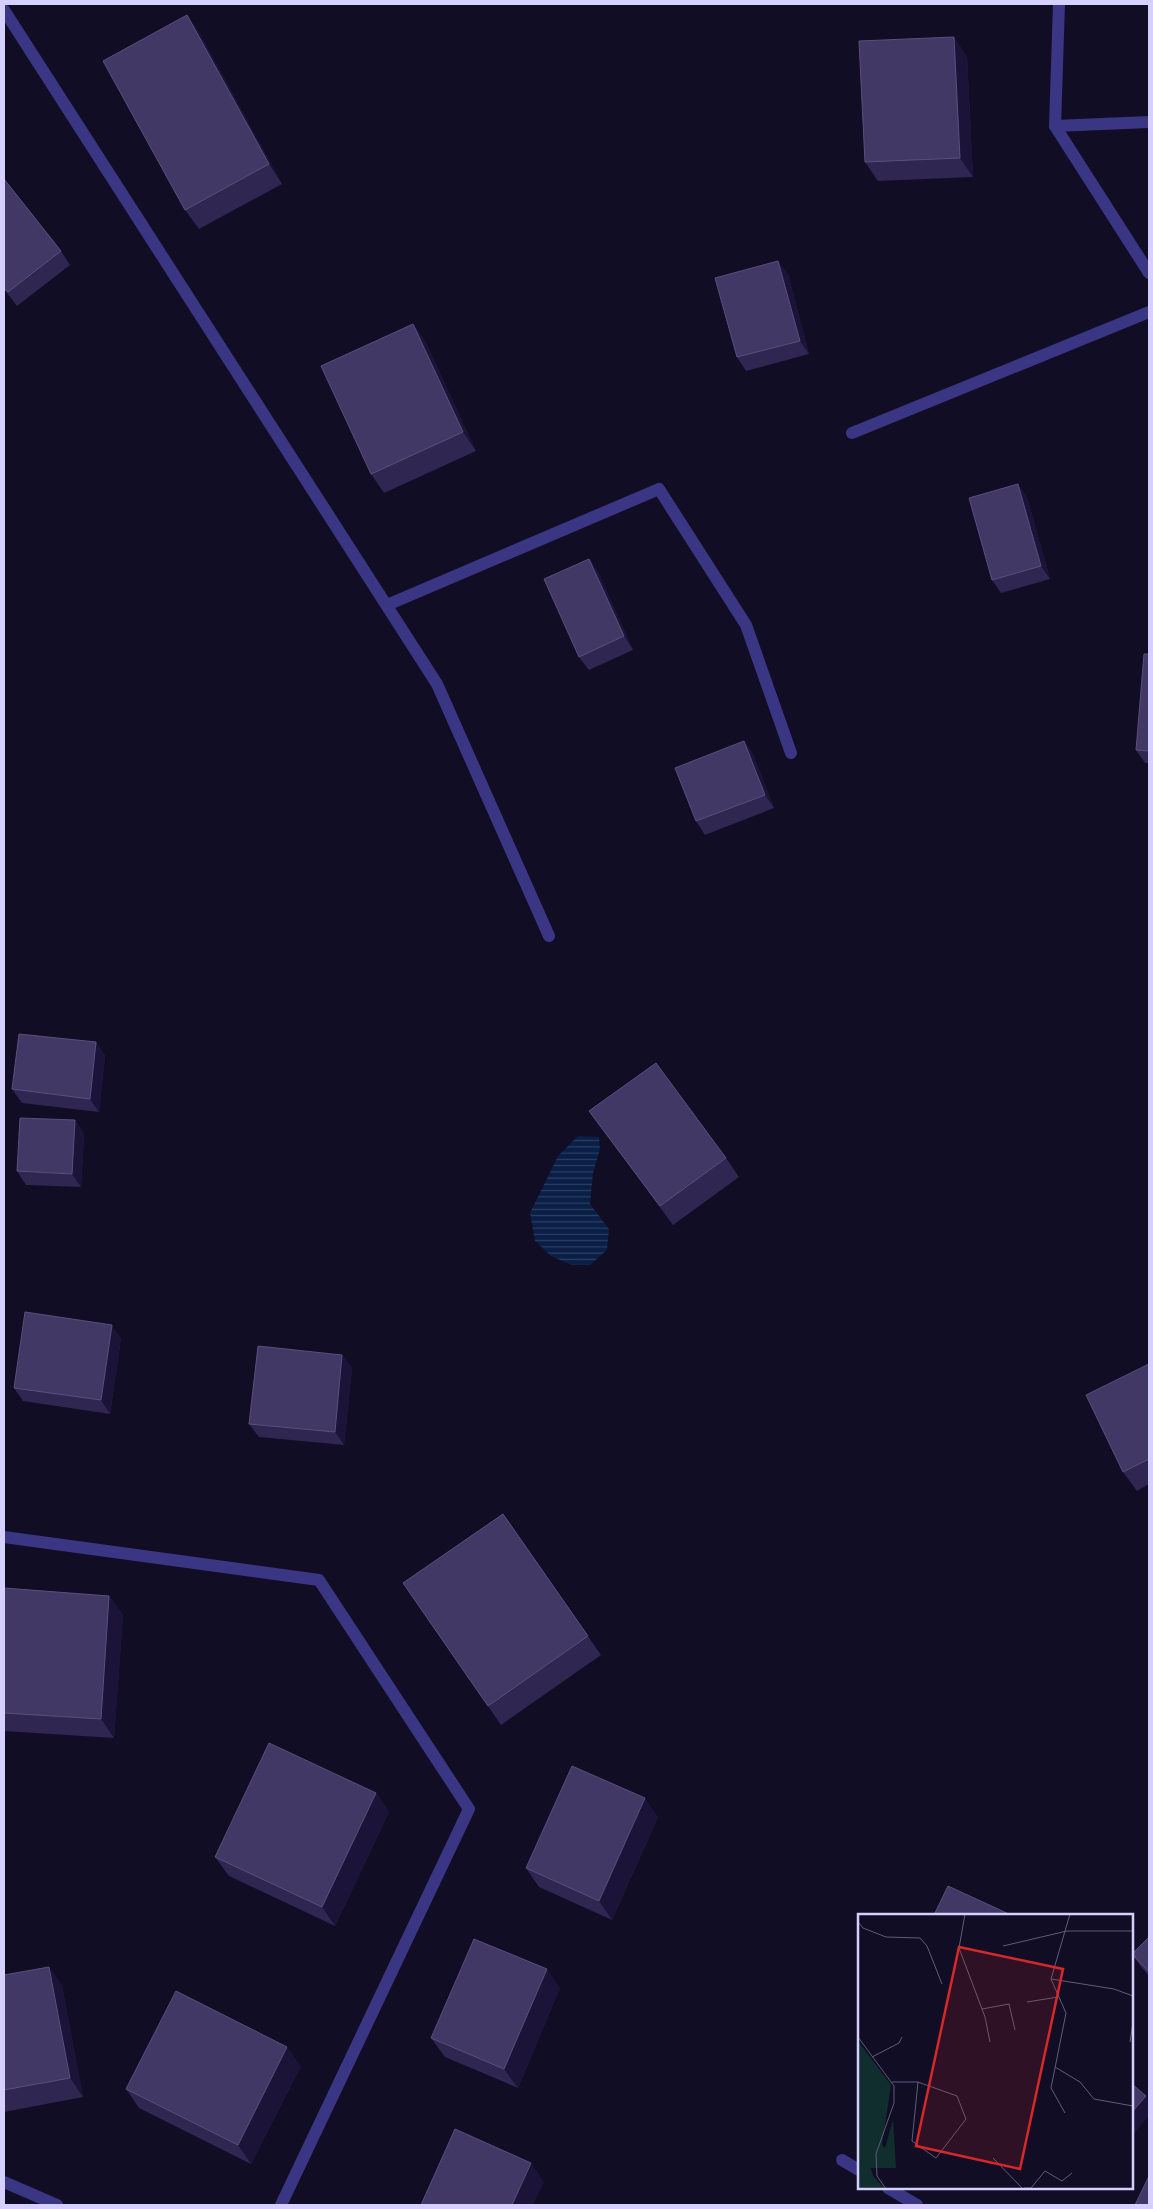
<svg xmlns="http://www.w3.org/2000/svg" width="1153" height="2209" font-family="'Fira Sans',sans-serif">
<defs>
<pattern id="water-rules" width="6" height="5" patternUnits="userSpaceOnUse" patternTransform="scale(1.25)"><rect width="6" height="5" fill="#0a1f46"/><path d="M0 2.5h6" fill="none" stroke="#2d3e62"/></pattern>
</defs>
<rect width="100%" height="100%" fill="#110d24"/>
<polygon fill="url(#water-rules)" points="578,1136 599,1137 600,1149 593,1173 590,1204 609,1229 607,1250 590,1265 572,1265 551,1256 535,1241 530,1213 558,1156"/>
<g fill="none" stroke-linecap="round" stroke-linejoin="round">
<g stroke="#3b3684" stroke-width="12">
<polyline points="852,433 1149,312"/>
<polyline points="387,605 659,489 746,625 791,753"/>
<polyline points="4,1537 319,1580 469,1809 281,2205"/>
<polyline points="4,2182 57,2205"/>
</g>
<g stroke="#3b3684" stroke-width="12">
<polyline points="1059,4 1055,126 1149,273"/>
<polyline points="4,10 437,684 549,936"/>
<polyline points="1055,126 1149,122"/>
<polyline points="842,2160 859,2170"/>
<polyline points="888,2188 917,2205"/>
</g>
</g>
<g fill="#2f2652">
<polygon points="187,15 200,34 282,184 199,229 185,210"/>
<polygon points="967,56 973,177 878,181 865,162"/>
<polygon points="4,179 61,251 70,265 17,306 4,289"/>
<polygon points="788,274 809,354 746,371 737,357"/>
<polygon points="413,324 426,343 476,451 384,493 371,474"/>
<polygon points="1027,497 1050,579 1001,593 992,580"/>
<polygon points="589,559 598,572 633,650 589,670 579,657"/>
<polygon points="1149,654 1149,763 1145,763 1136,750"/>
<polygon points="744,741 753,754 774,808 705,835 696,821"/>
<polygon points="96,1042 105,1056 99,1112 22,1103 12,1089"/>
<polygon points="589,1111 726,1158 739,1177 673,1225"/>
<polygon points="75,1120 84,1134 81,1187 26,1185 17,1171"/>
<polygon points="121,1338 110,1414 23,1401 14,1388"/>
<polygon points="342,1355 352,1368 344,1445 259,1437 249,1424"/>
<polygon points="1149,1364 1149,1484 1137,1491 1123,1472"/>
<polygon points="503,1514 601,1655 501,1725 403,1583"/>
<polygon points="4,1588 109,1596 123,1615 114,1738 4,1731"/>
<polygon points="376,1793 389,1812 335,1926 229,1876 215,1857"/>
<polygon points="658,1817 612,1920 539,1887 526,1868"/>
<polygon points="1149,1937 1149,1976 1141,1967 1132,1954"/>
<polygon points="49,1967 62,1986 83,2097 4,2112 4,1975"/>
<polygon points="560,1988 518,2088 445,2057 431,2038"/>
<polygon points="301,2066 251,2164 139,2108 126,2089"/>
</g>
<g fill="#1b1438">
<polygon points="187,15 200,34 282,184 269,164"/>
<polygon points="954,37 967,56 973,177 960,158"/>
<polygon points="778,261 788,274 809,354 800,341"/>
<polygon points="413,324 426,343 476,451 463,432"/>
<polygon points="1018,484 1027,497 1050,579 1041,566"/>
<polygon points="589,559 598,572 633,650 624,636"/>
<polygon points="744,741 753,754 774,808 765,795"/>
<polygon points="96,1042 105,1056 99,1112 90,1099"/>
<polygon points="75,1120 84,1134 81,1187 72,1174"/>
<polygon points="112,1325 121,1338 110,1414 101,1400"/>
<polygon points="342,1355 352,1368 344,1445 335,1432"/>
<polygon points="109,1596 123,1615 114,1738 101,1719"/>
<polygon points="376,1793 389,1812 335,1926 322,1907"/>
<polygon points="645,1798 658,1817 612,1920 599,1901"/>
<polygon points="49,1967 62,1986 83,2097 70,2078"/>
<polygon points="547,1969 560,1988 518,2088 504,2069"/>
<polygon points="287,2047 301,2066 251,2164 238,2145"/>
<polygon points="1146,2096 1149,2100 1149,2116 1132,2136 1132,2112"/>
<polygon points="531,2163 544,2182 533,2205 512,2205"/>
</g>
<g fill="#413865" stroke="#58507d">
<polygon points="187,15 269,164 185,210 103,61"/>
<polygon points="954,37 960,158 865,162 859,41"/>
<polygon points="4,179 61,251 8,292 4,288"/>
<polygon points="778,261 800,341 737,357 715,278"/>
<polygon points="413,324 463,432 371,474 321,366"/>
<polygon points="1018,484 1041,566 992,580 969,498"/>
<polygon points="589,559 624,636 579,657 544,579"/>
<polygon points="1144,654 1149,654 1149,751 1136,750"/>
<polygon points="744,741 765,795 696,821 675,768"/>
<polygon points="19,1034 96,1042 90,1099 12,1089"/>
<polygon points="656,1063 726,1158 660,1206 589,1111"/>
<polygon points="20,1118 75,1120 72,1174 17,1171"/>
<polygon points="25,1312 112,1325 101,1400 14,1388"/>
<polygon points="258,1346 342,1355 335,1432 249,1424"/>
<polygon points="1149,1364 1149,1459 1123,1472 1086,1395"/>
<polygon points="503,1514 588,1636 488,1706 403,1583"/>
<polygon points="4,1588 109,1596 101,1719 4,1713"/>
<polygon points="269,1743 376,1793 322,1907 215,1857"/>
<polygon points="572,1766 645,1798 599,1901 526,1868"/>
<polygon points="948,1886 1011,1915 934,1915"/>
<polygon points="1149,1937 1149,1972 1132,1954"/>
<polygon points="474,1939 547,1969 504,2069 431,2038"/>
<polygon points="49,1967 70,2078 4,2090 4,1975"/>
<polygon points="176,1991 287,2047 238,2145 126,2089"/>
<polygon points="1132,2084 1146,2096 1132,2112"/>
<polygon points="455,2129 531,2163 512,2205 421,2205"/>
<polygon points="1149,2176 1149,2205 1135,2205"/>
</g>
<g transform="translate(858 1914)">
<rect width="275" height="275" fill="#110d24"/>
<path d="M0,127L33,171L24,231L27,234L35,206L38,254H13L15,262L27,275H0Z" fill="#102e2d"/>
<path fill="none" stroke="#605b7c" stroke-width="1" d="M107,0L101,34L127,103L132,128M0,8L5,14L28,23L62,24L69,32L84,70M145,32L209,17H275M193,65L256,75L275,82M169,88L200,83M124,95L151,90L157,116M0,123L36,172V189L18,240L19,262L28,275M272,128L275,108M14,143L41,129L44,123M197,153L222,168L236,185L275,192M34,168H60L99,182L108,205L78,244L54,227L60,168M207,199L193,174L208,99L193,65L212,0M135,244L165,275M166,274H173L187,257L204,267L214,259"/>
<path fill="#d62828" fill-opacity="0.15" stroke="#d62828" stroke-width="2.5" d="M101,33L205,55L162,255L58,232Z"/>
<rect width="275" height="275" fill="none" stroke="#d6d0ff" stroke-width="2.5"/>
</g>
<rect width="1153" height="2209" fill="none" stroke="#d6d0ff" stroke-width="10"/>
</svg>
